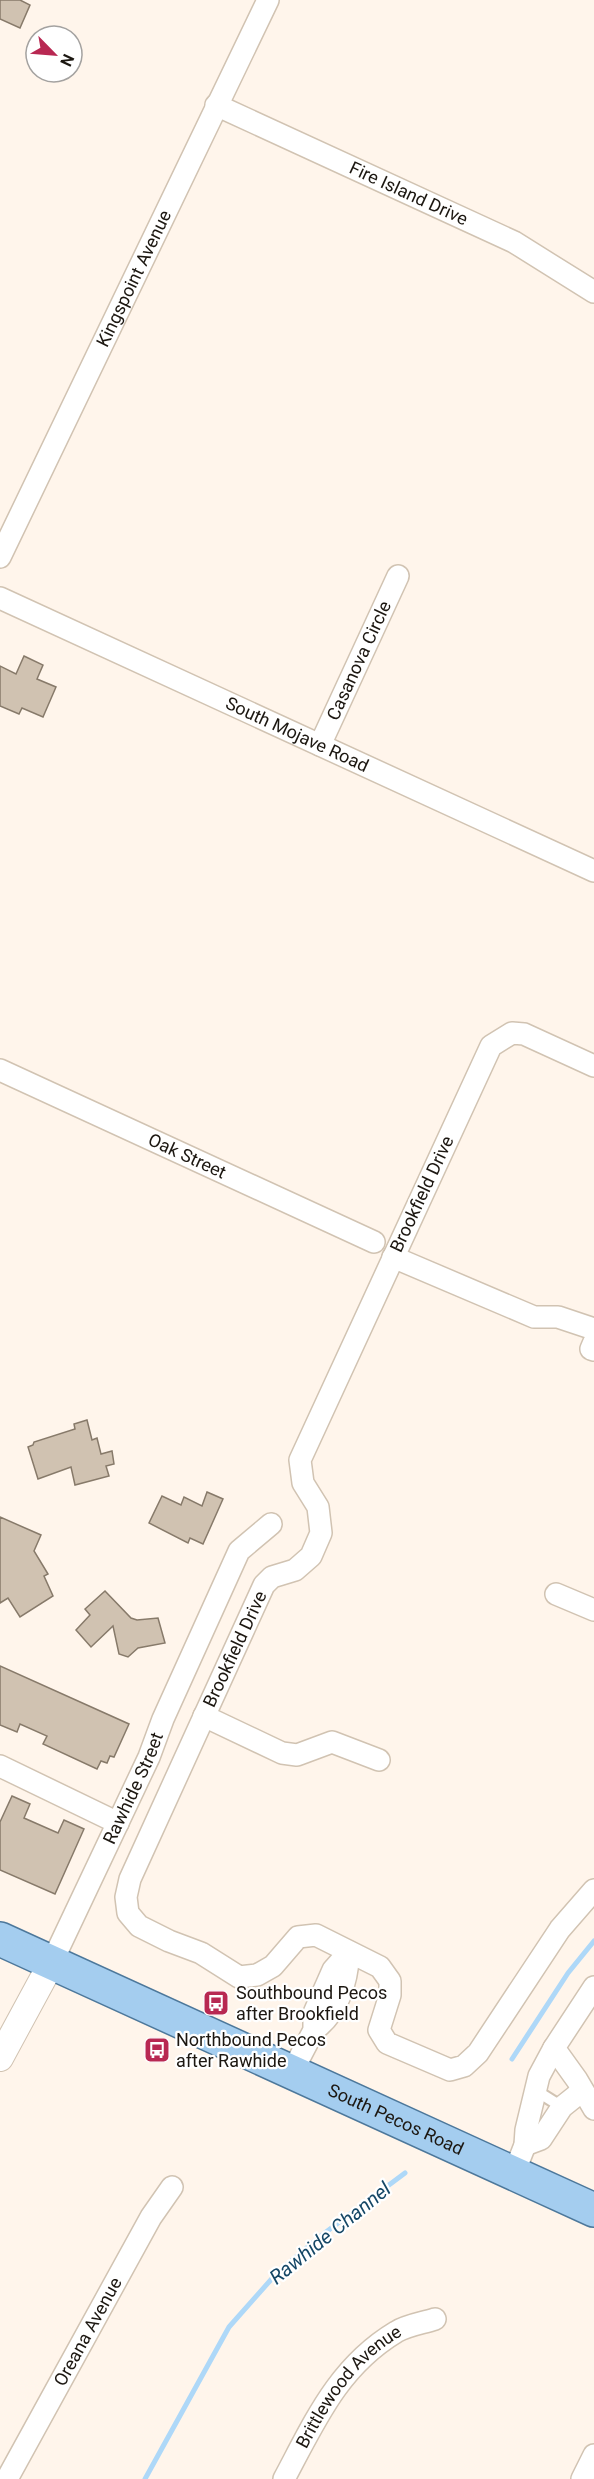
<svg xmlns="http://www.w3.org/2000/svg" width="594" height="2479" font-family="Roboto,sans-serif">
<rect width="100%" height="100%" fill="#fff5eb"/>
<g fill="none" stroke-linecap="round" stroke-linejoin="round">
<g stroke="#aed8f8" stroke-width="5">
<polyline points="512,2059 568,1973 594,1941"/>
<polyline points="145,2479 229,2327 276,2274 322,2235 405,2173"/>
</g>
</g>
<g fill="#d0c2b1" stroke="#877a6a" stroke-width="1.5">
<polygon points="0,0 20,0 30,5 20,28 0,19"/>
<polygon points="24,656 43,665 37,679 56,687 43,717 22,708 19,714 0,706 0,666 16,674"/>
<polygon points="87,1420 92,1440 97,1438 101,1454 112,1451 114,1464 106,1466 109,1476 75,1485 71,1467 38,1479 28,1447 33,1445 34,1442 75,1429 74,1424"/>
<polygon points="207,1492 223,1499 203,1544 190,1538 188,1543 149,1523 162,1496 181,1505 184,1497 202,1506"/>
<polygon points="0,1517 41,1535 34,1551 48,1574 44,1576 53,1596 20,1617 8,1598 0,1603"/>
<polygon points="105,1591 131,1618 137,1620 158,1618 165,1643 138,1648 128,1657 119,1654 113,1626 91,1647 76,1630 90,1615 85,1609"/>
<polygon points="0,1666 129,1724 114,1757 110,1756 107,1763 101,1761 97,1769 43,1744 47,1736 20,1724 17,1732 0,1725"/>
<polygon points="12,1796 30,1804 24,1818 58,1833 64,1820 84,1829 55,1894 0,1870 0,1822"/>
</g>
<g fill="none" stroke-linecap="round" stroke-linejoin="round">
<g stroke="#d1c3b2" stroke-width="14">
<polyline id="service" points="535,2090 562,2107"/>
</g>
<g stroke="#d1c3b2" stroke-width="24">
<g id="minor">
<path id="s1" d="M216,105L514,242L594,292"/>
<path id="s2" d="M0,557L268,0"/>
<path id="s3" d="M0,598L594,871"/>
<path id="s4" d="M320,745L398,576"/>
<polyline points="594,1066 524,1034 512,1033 491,1046 300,1460 303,1483 318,1507 321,1533 311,1556 295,1570 272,1577 264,1585 130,1879 126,1897 128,1913 139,1926 169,1941 201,1953 239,1977 257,1975 273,1966 298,1937 316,1935 380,1967 390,1981 390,1995 379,2030 387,2043 450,2070 464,2066 478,2053 560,1929 594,1890"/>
<path id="s5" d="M0,1070L374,1242"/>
<polyline points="393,1257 534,1317 558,1317 594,1329"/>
<polyline points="594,1342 591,1349 594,1350"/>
<polyline points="556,1594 594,1610"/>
<polyline points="204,1716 282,1753 297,1755 332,1742 379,1760"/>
<polyline points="0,1766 118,1823"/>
<path id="s6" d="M52,1962L149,1757L163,1719L239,1551L271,1524"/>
<polyline points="594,1987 554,2048 577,2080 594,2109"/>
<path d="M314,2030C339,2012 347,1982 349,1952"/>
<polyline points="292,2072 314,2030 314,2013 333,1970 349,1952"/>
<polyline points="525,2145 541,2139 562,2107 582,2091"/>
<polyline points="514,2173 525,2145 526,2130 539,2076 554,2048"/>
<path id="s7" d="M7,2479L151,2217L172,2187"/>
<path id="s8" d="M284,2479C315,2421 338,2367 396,2332C407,2325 423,2323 435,2319"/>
<polyline points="582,2479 594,2455"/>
</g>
</g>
<g stroke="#d1c3b2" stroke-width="28">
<polyline id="tertiary" points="0,2058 52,1962"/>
</g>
<g stroke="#4d789b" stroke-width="36">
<g id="primary">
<path id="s9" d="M0,1939L594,2210"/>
</g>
</g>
<use href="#service" stroke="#fff" stroke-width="10"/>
<use href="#minor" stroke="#fff" stroke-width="21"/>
<use href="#tertiary" stroke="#fff" stroke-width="26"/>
<use href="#primary" stroke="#a4cdef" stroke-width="33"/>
</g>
<defs>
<g id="bus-square" transform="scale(1.35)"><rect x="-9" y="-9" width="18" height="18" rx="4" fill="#b82852" stroke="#fff"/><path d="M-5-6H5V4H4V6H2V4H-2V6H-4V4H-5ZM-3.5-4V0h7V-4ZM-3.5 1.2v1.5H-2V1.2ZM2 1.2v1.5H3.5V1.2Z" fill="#fff"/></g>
</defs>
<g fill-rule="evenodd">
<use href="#bus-square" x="216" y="2003"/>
<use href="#bus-square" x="157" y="2050"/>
</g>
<g text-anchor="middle" stroke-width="4.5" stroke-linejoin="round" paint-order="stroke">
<g font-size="18" fill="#1c1711" stroke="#fff">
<text dy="6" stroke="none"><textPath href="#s1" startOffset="212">Fire Island Drive</textPath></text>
<text dy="6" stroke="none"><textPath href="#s2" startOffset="309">Kingspoint Avenue</textPath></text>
<text dy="6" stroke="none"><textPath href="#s4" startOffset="93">Casanova Circle</textPath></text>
<text dy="6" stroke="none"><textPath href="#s3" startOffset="327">South Mojave Road</textPath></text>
<text dy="6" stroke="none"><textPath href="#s5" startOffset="206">Oak Street</textPath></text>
<text transform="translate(422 1194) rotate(-65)" y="6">Brookfield Drive</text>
<text transform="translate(235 1649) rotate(-65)" y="6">Brookfield Drive</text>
<text dy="6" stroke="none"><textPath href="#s6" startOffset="192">Rawhide Street</textPath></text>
<text dy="6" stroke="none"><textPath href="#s9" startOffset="435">South Pecos Road</textPath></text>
<text dy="6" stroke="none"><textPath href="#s7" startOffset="168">Oreana Avenue</textPath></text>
<text dy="6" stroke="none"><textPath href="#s8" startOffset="114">Brittlewood Avenue</textPath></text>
</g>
<g font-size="18" fill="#1c1711" stroke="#fff" text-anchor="start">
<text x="236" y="1999">Southbound Pecos<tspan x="236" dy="21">after Brookfield</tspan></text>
<text x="176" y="2046">Northbound Pecos<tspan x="176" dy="21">after Rawhide</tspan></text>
</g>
<g font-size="20" font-style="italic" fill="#154766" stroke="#fff">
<text transform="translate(330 2233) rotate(-39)" y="7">Rawhide Channel</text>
</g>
</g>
<g transform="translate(54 54) rotate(115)"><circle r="28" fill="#ffffff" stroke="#a4a2a0" stroke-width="1.5"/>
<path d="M0-4.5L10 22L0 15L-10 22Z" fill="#b82852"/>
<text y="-9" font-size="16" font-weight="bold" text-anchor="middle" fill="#1c1711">N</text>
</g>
</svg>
